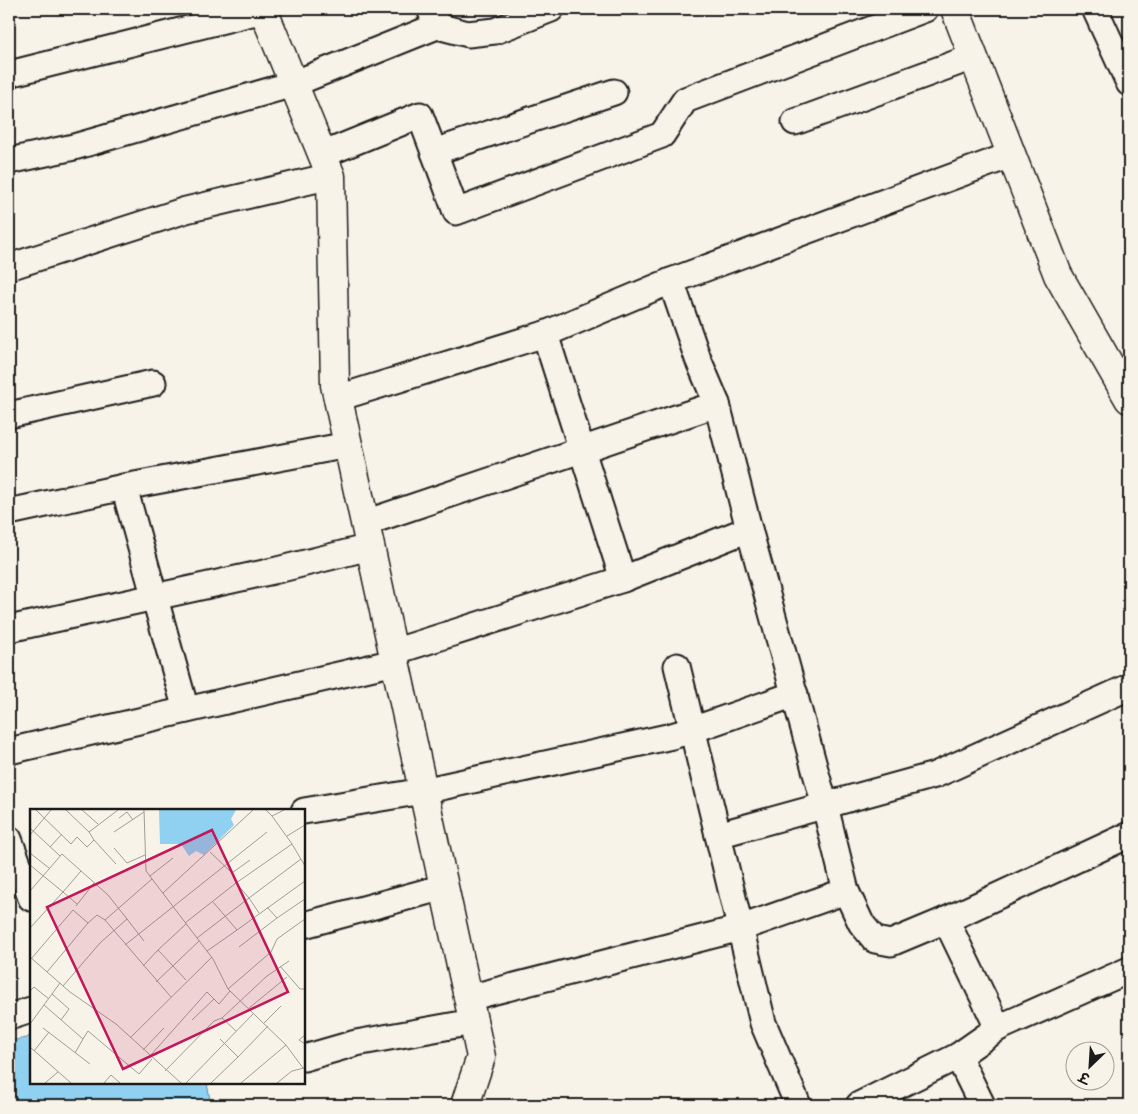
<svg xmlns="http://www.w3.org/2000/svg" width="1138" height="1114" font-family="'Shantell Sans','Playpen Sans Deva',sans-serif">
<rect width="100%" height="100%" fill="#f7f3e8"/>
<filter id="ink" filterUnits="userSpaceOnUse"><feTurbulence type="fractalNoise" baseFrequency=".02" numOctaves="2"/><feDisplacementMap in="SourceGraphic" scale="10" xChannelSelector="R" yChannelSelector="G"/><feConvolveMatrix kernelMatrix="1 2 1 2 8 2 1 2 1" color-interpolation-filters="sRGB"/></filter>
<g filter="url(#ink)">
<polygon fill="#90d0f1" stroke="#62889c" points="31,1034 31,1083 207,1083 211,1105 9,1105 9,1041 27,1038"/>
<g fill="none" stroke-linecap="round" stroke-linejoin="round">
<g stroke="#1c1c1c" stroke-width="29">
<g id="street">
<polyline points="1095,9 1129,83"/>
<polyline points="437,26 468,34 495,31 551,9"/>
<polyline points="9,74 263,10"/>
<polyline points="795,122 973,57"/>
<polyline points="434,152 456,212 662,135 685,100 925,9"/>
<polyline points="322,155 420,115 434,152 614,92"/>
<polyline points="9,161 74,147 293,84 437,26 430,9"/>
<polyline points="9,267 186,210 331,176"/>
<polyline points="671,281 698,359 717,404 749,529 825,806 846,891 861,923 875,940 891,943 946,920"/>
<polyline points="338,398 545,334 671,281 1011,155"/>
<polyline points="9,415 153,383"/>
<polyline points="124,487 348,445"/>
<polyline points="9,512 124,487 186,710"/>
<polyline points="365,523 717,404"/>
<polyline points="623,579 749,529"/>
<polyline points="9,629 273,571 370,547"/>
<polyline points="393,652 623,579 545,334"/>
<polyline points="677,666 718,835"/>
<polyline points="9,751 395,662"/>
<polyline points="304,811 423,791 672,736 692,730 795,694"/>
<polyline points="1129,835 946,920 998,1028 1129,970"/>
<polyline points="9,839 31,898"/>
<polyline points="304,925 444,887"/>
<polyline points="468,998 741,928 846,891"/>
<polyline points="9,1017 31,1010"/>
<polyline points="958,1056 982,1105"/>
<polyline points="304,1058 356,1043 473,1022"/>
<polyline points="798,1105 763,1023 718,835 935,775 1129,687"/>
<polyline points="859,1105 958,1056 998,1028"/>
</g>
</g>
<g stroke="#1c1c1c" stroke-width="31">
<g id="secondary">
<polyline points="263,9 331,176 335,385 481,1057 465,1105"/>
<polyline points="955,9 1058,275 1129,399"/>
</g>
</g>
<use href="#street" stroke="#f7f3e8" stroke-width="25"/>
<use href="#secondary" stroke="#f7f3e8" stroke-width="28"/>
</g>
</g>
<g transform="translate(30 809)">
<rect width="275" height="275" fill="#f7f3e8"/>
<path d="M129,1H206L201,10L204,16L174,46L166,42L159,47L151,35H130Z" fill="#90d0f1"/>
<path fill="none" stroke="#9f9d96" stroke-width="1" d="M6,1L41,35L47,28L57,38L64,31L59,23L36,1M52,1L68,15M114,1L116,62L183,150L198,180L256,236L273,259M236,1L242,7L254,1M89,9L97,3L103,11M0,19L30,47M59,23L88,1M84,23L114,3M0,26L21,1M257,27L275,16M64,31L86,55M262,35L275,57M20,38L32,25M84,39L97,54L115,46M180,43L202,64L220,51M0,44L19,59M0,56L33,83L51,62M120,67L143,49M206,74L262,35L242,7M0,82L32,45L78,86L97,110L70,134L33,177M133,84L223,1M183,93L207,121L275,72M46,97L64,74M247,109L275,90M97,110L114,132M75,111L122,70M58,114L67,106L75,111L141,188M155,114L206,74L219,89L271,50M0,119L33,83L47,95M167,129L219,89L229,104M95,136L237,23M209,138L247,109L237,98M177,142L207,121M0,148L40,183L86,215L151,274M1,150L43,101L58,114L17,163M113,157L128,141M250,157L270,180H275M156,171L128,141L156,115M126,173L169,132M198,180L241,143L247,130L275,110M0,182L4,178L19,190M22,185L39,200L31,211M14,196L53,230L58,222L109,265L122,250M219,199L257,168M162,211L184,190L189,195L200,182M234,214L251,197M0,215L30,174M13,219L60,255M206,222L192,209L237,167L259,152M275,226L269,231L275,235M100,229L182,148M190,230L208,248L238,217M0,238L41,274M113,241L134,219M4,242L19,223M45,244L53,230M120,247L177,183L184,190M135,262L184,212L192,209M15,274L28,263M74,274L81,266L90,274M156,274L224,204M181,274L208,248M211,274L256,236M247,274L262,262L274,259"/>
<path fill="#c2185b" fill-opacity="0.15" stroke="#c2185b" stroke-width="2.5" d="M182,21L258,183L93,260L17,98Z"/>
<rect width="275" height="275" fill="none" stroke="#1c1c1c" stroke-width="2.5"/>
</g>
<rect width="1138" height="1114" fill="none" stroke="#f7f3e8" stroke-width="30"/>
<rect x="15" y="15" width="1108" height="1084" fill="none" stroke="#1c1c1c" stroke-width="2" filter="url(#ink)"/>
<g transform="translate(1090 1066) rotate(205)"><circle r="24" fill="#f7f3e8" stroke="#9f9d96"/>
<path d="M0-4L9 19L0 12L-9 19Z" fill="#1c1c1c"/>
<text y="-8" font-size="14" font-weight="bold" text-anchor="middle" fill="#1c1c1c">उ</text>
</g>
</svg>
